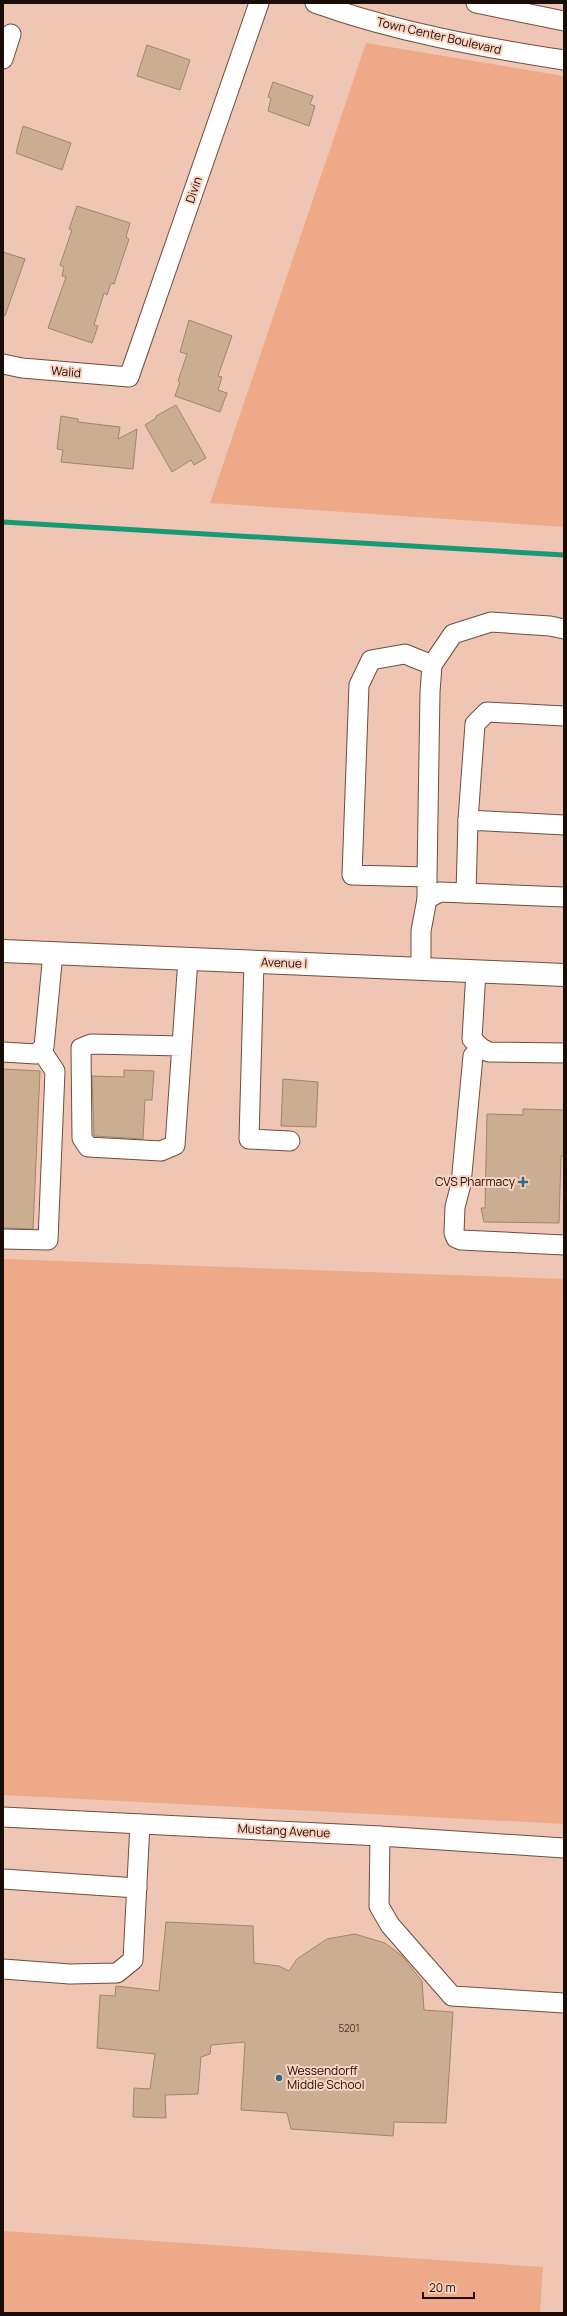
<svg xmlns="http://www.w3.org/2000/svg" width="567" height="2316" font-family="Manrope,sans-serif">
<rect width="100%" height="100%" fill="#eec6b3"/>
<g fill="#ea8">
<polygon points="366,43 564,76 564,527 210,503"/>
<polygon points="3,1259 564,1279 564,1824 3,1795"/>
<polygon points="3,2231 543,2267 540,2313 3,2313"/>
</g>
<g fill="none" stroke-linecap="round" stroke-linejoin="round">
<polyline stroke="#169a74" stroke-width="5" points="3,522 564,555"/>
</g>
<g fill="#cbae91" stroke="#a18569">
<polygon points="147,45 190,60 180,90 137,76"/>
<polygon points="273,82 313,96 310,104 315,106 309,126 268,111 271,98 268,97"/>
<polygon points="23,126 71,143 62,170 16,153"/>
<polygon points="77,206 130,223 126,237 129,239 114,284 111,283 107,295 104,293 94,325 98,326 92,343 48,328 66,277 62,276 64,267 60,265 72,230 69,229"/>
<polygon points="3,252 25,259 5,316 3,316"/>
<polygon points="189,320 232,336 218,376 222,377 218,390 227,393 220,412 175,396 180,382 178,381 187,354 180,352"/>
<polygon points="176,405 206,458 194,465 191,460 172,472 145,425 156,418 156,416"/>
<polygon points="61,416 78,419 78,422 120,427 118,439 137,429 133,469 61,462 63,450 57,449"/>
<polygon points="3,1069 40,1071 33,1229 3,1228"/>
<polygon points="124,1070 154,1071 152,1100 145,1100 143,1139 94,1136 92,1076 124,1077"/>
<polygon points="283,1079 318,1082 316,1127 281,1126"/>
<polygon points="523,1109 564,1110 564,1156 561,1156 559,1223 484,1222 481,1208 485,1208 487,1114 523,1115"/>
<polygon points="166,1922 253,1926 254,1963 279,1966 289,1971 297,1959 327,1939 355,1934 385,1943 402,1956 422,1981 424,2010 453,2012 446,2123 394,2122 393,2136 291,2129 287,2113 241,2110 245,2042 211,2045 210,2054 201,2057 198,2094 165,2095 166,2118 133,2117 134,2088 150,2089 155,2054 97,2048 100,1995 115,1996 116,1986 159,1991"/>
</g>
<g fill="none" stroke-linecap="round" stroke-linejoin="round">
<g stroke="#6f4e3d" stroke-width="21">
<g id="minor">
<path d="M315,3C396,32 480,47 564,60"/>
<polyline points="476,3 564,21"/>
<polyline points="3,59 11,34"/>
<polyline points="3,364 22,368 129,377 259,3"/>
<polyline points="432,665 453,634 491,622 550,626 564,629"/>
<polyline points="468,820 475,724 487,712 564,716"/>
<polyline points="466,893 468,820 564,825"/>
<polyline points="427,899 427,877 430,692 432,665 405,654 371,660 359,685 352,875 427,877"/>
<polyline points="254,962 249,1139 290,1141"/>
<polyline points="421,969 421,931 427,899 440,892 564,897"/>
<polyline points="476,971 472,1039 481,1048 489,1052 564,1053"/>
<polyline points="182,1046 91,1044 81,1048 82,1138 88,1147 161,1151 175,1145 188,959"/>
<polyline points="481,1048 473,1056 461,1184 455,1207 454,1233 456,1238 461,1240 564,1245"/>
<polyline points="3,1052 36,1054 44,1047 53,953"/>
<polyline points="3,1239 48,1240 55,1071 41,1050"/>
<polyline points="3,1817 380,1836 564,1848"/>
<polyline points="380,1836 379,1906 390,1925 452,1996 564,2003"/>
<polyline points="3,1879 137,1888"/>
<polyline points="3,1969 70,1974 117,1973 133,1960 140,1824"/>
</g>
</g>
<g stroke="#6f4e3d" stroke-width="24">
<polyline id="major" points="3,951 564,975"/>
</g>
<use href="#minor" stroke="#fff" stroke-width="19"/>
<use href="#major" stroke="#fff" stroke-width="22"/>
</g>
<g fill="#2c6880" stroke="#fcd3c0" stroke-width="1.5">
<path d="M521 1176h4v4h4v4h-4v4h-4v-4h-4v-4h4z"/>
<circle cx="279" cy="2078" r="4"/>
</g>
<g text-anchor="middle" stroke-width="4" stroke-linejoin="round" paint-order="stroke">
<g font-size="10" fill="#463429">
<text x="349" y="2032">5201</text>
</g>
<g font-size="12" fill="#1a0c06" stroke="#fcd3c0">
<text transform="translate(439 36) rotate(13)" y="4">Town Center Boulevard</text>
<text transform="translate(194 190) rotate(-71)" y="4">Divin</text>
<text transform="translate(66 372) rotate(5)" y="4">Walid</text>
<text transform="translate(284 963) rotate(2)" y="4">Avenue I</text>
<text transform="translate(284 1831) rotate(3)" y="4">Mustang Avenue</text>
</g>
<g font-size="12" fill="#1a0c06" stroke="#fcd3c0" text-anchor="end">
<text x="515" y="1186">CVS Pharmacy</text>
<text x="287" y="2075" text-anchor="start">Wessendorff<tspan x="287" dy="14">Middle School</tspan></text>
</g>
</g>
<rect width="567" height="2316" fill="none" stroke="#1a0c06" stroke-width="8"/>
<path d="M423 2292v6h51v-6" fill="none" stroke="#1a0c06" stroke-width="2"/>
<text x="429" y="2292" font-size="12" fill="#1a0c06" stroke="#fcd3c0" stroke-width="3" paint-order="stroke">20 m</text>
</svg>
